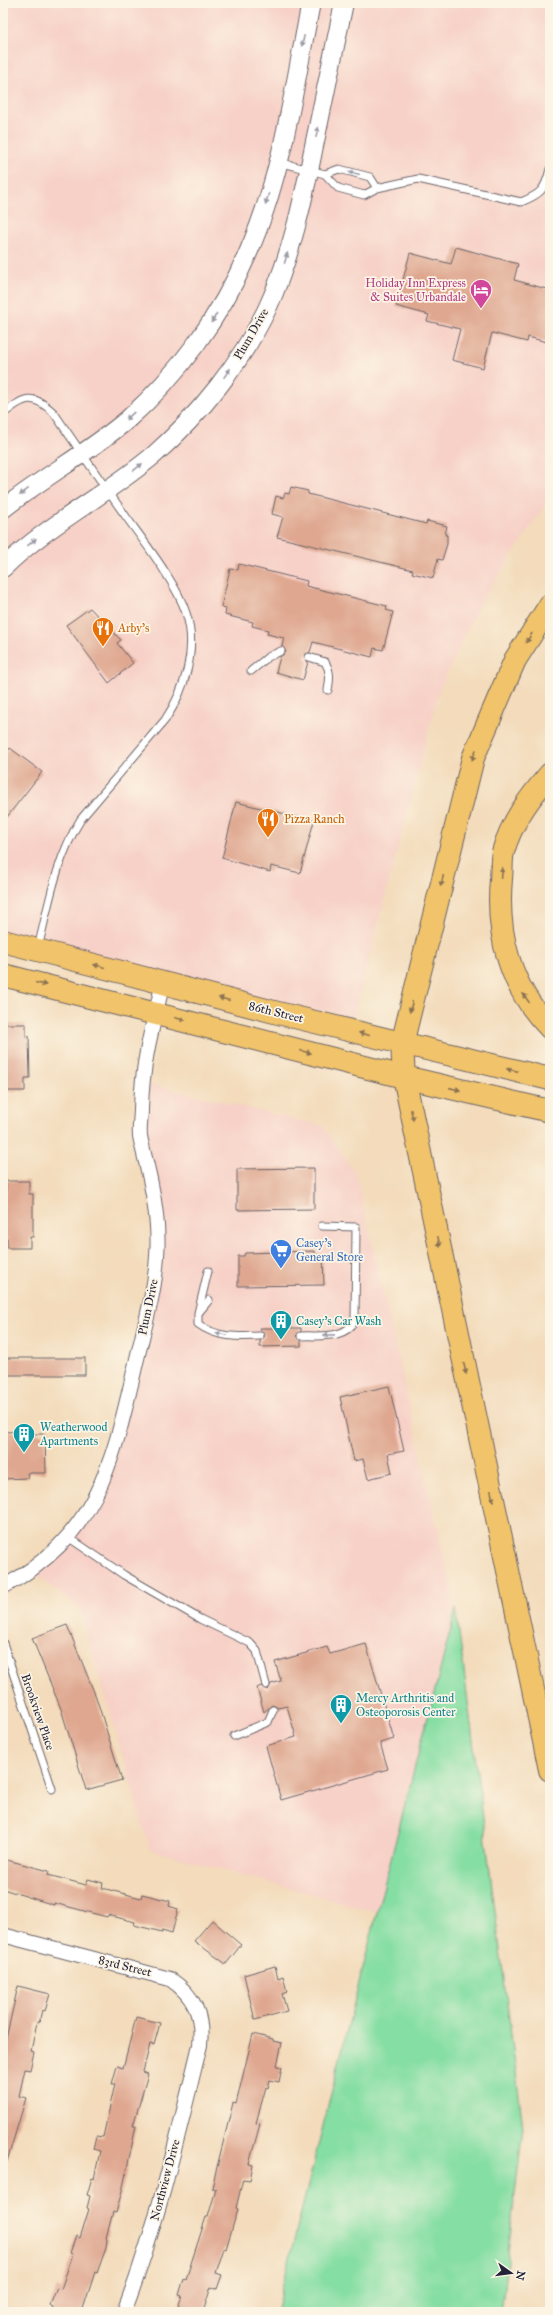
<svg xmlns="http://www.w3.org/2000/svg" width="553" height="2315" font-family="'IM FELL Great Primer',serif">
<rect width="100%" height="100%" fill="#fcf5e5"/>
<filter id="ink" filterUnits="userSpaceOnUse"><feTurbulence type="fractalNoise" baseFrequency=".025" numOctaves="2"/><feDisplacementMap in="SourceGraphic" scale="8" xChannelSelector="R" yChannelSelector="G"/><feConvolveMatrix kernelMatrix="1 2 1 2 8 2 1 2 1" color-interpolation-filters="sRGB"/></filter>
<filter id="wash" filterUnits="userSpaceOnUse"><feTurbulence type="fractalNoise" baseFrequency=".012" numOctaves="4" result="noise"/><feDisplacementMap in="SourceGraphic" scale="16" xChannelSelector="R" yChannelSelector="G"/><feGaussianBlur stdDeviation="0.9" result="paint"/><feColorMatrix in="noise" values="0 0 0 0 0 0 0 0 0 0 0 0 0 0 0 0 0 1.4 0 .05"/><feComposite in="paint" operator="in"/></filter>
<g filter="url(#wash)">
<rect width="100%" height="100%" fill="#f3dbbb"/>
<g fill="#f7d1c7">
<polygon points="3,3 550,3 550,498 479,605 439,690 350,1031 3,941"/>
<polygon points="141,1082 323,1126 356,1175 456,1609 377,1912 150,1850 80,1609 30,1570 48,1557 102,1484 153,1288 151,1184"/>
</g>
<polygon fill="#85dea3" stroke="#54806f" points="456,1609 523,2127 501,2312 276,2312 377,1912"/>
<g id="blocks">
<g fill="#dfa790">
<polygon points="456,247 518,264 514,280 550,290 550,343 528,337 527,342 492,333 483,368 452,360 460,329 427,321 429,315 396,306 410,253 451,264"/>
<polygon points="291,487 308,491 308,494 426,524 427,521 447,526 445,535 447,535 447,544 442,560 438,559 433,578 412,573 413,570 277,537 283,517 272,514 276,496 283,498 285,493 289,494"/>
<polygon points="239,564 307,581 306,586 387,606 386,610 393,612 383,650 374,648 372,657 313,642 310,652 304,656 308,662 303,680 276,672 280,657 286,652 282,646 284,638 267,634 268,630 252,626 253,622 225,615 226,608 221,607 230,569 238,570"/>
<polygon points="90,608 121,640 117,643 133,663 109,683 66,625"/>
<polygon points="10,748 42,772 3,822 3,758"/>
<polygon points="236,802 314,821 300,873 271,866 270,872 222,858"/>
<polygon points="3,1024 26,1024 26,1037 29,1036 30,1078 25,1078 25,1091 3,1091"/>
<polygon points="314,1168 314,1209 237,1210 237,1169"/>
<polygon points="6,1181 29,1181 29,1194 33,1194 33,1237 30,1237 30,1248 7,1248 7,1238 3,1239 3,1192 6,1192"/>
<polygon points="315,1251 315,1255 323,1255 324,1285 238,1286 238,1256 244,1256 245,1253"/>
<polygon points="260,1328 301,1328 301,1331 296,1336 301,1341 301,1346 260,1347 260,1341 265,1336"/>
<rect x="4" y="1358" width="81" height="17"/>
<polygon points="389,1386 404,1451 388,1454 392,1473 368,1479 363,1459 354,1461 340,1397"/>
<polygon points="26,1431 26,1434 45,1434 46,1473 27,1473 28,1478 3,1479 3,1432"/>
<polygon points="67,1625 96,1697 122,1780 86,1790 61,1709 32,1638"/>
<polygon points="366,1644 394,1739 380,1743 388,1769 281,1800 266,1746 296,1737 287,1706 278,1708 272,1705 264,1712 257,1688 261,1686 268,1690 271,1684 281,1681 275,1662 327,1647 330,1654"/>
<polygon points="3,1859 49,1871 48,1875 86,1885 88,1879 103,1883 102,1888 141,1898 142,1894 170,1901 169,1906 178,1909 172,1933 162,1930 162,1932 134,1925 135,1922 108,1915 107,1917 54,1903 54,1905 3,1889"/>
<polygon points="212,1920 241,1945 226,1964 194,1941"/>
<polygon points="275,1966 278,1978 283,1976 287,1992 282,1994 287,2011 255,2020 244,1975"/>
<polygon points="18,1986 50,1994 45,2011 42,2010 39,2023 37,2022 31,2051 34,2052 30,2070 25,2069 19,2096 26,2098 7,2161 3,2160 3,2052"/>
<polygon points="136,2017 160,2023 154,2045 150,2044 143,2072 148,2074 133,2126 136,2126 123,2187 116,2213 113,2212 106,2238 107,2239 106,2248 97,2273 95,2272 82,2312 51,2312 53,2307 50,2305 57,2288 61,2289 73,2254 70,2253 76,2236 80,2238 89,2209 87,2208 90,2196 87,2195 92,2178 94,2179 100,2151 93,2149 96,2136 103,2137 115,2084 112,2084 117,2066 123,2068"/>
<polygon points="253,2034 273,2039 273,2041 282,2043 277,2066 282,2067 279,2082 270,2080 268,2088 266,2087 256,2123 260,2124 249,2164 253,2165 250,2180 243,2179 236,2208 238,2209 226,2249 224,2248 216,2273 222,2275 217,2289 211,2287 203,2312 176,2312 182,2296 179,2295 184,2278 186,2279 206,2217 208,2217 216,2189 212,2188 216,2171 233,2103 236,2104"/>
</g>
</g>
</g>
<g filter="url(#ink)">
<use href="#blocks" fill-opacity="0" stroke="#6b6368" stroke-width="1"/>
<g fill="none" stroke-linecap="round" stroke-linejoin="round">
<g stroke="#6b6368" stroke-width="9">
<g id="service">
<path d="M278,162L325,174L338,188L364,195L377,188L418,179L521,202C541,194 545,190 550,169"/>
<polyline points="325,174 339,169 370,177 377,188"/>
<path d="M3,414C25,397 32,392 54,413C78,448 102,483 127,518C145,543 177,584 186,613C198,648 185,690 165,720L81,819C56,858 49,904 38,948"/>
<path d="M309,657L325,662C331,672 330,679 328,690"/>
<polyline points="251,671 268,657 281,651"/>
<path d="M208,1271L198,1313V1324C217,1338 238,1337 260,1336"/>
<polyline points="199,1312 209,1300"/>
<path d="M301,1336C321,1335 343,1340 355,1321L356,1227L322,1226"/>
<polyline points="68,1537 124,1575 200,1619 250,1643 257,1651 266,1685"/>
<polyline points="3,1643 52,1789"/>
<polyline points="234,1736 268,1722 273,1710"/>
</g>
</g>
<g stroke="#6b6368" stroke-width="16">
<g id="minor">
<path d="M3,1587C99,1535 113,1461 136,1363C144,1328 155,1292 157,1256C159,1232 156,1208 151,1184C148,1168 143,1152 140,1136C139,1127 141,1118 141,1109C142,1062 152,1028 163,983"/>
<path d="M3,1935L170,1979C195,1996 203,2016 200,2045C178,2135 157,2226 124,2312"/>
</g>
</g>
<g stroke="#6b6368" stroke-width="20">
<g id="tertiary">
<path d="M3,509C43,477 88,453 127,420C178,375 221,316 248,253C283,174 294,86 311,3"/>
<path d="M3,568C49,523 107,495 155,454C200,414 241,363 267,309C291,257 303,201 314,146C324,98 334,51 344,3"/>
</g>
</g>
<g stroke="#6b6368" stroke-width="24">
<g id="primary">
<polyline points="3,941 278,1013 550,1079"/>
<polyline points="3,975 404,1077 550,1111"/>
</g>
</g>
<g stroke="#6b6368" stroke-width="24">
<g id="motorway">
<polyline points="550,605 515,660 473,758 402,1044 404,1077 550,1770"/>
<path d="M550,774C531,796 511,822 503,852C501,860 502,871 501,879C496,934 510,988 550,1028"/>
</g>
</g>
<use href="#service" stroke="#fff" stroke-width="7"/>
<use href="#minor" stroke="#fff" stroke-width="14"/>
<use href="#tertiary" stroke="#fff" stroke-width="18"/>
<use href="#primary" stroke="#f1c36a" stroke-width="22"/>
<use href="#motorway" stroke="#f1c36a" stroke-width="22"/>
</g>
<defs><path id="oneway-solid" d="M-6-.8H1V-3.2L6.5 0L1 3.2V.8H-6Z"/></defs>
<g fill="#9c9ca7">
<use href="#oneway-solid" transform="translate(303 41) rotate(102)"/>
<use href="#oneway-solid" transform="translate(317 132) rotate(-78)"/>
<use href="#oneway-solid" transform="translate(354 173) rotate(-166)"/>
<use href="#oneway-solid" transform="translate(267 199) rotate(107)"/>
<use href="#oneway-solid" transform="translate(286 258) rotate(-74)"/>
<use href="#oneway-solid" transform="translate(214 318) rotate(120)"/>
<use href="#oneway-solid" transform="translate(227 373) rotate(-55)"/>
<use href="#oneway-solid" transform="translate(130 416) rotate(137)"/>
<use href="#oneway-solid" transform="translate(138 467) rotate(-39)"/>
<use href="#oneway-solid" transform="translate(24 492) rotate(143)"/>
<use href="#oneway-solid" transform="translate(32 542) rotate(-39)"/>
<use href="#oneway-solid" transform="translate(221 1334) rotate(-168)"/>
<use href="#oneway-solid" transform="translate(329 1335) rotate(179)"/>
</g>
<g fill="#8a7252">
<use href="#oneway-solid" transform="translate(529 638) rotate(122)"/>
<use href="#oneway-solid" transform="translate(474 755) rotate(111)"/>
<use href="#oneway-solid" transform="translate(502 873) rotate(-85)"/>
<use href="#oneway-solid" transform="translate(442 881) rotate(104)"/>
<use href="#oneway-solid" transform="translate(99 966) rotate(-165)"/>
<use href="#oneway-solid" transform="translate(41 984) rotate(14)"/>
<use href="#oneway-solid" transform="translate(526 998) rotate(-126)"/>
<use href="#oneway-solid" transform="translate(224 999) rotate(-165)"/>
<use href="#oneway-solid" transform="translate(411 1007) rotate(104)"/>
<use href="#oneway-solid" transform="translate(180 1019) rotate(14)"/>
<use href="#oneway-solid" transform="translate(364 1034) rotate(-166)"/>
<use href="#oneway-solid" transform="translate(306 1052) rotate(14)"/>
<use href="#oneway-solid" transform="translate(512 1070) rotate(-167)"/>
<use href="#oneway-solid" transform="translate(455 1089) rotate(13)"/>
<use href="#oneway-solid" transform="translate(412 1115) rotate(78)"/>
<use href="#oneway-solid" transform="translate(439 1242) rotate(78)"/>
<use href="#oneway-solid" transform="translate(465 1369) rotate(78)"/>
<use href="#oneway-solid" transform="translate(492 1496) rotate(78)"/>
</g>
</g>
<defs>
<g id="hotel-pin" transform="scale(1.15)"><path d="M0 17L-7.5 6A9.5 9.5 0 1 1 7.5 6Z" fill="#d1479c" stroke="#fcf5e5"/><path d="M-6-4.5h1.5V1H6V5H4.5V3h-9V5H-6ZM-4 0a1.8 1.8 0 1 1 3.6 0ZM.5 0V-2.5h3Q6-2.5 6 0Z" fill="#fff"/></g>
<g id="restaurant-pin" transform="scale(1.15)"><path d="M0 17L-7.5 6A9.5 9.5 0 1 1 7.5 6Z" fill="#e8710a" stroke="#fcf5e5"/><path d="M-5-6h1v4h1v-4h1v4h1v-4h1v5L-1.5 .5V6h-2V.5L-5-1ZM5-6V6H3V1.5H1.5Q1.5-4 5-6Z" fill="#fff"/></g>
<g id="supermarket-pin" transform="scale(1.15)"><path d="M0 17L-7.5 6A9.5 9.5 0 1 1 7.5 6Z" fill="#3f7fe0" stroke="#fcf5e5"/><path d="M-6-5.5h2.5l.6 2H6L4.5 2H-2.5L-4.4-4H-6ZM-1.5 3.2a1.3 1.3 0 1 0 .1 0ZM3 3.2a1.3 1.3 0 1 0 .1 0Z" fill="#fff"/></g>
<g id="building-pin" transform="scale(1.15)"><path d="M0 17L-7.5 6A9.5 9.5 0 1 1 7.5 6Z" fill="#0f9aa8" stroke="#fcf5e5"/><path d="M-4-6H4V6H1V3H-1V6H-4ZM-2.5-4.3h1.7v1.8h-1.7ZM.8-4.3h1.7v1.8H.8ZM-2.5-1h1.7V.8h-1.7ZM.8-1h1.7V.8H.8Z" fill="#fff"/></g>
</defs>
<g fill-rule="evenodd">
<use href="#hotel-pin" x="481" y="290"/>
<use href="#restaurant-pin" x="103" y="628"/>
<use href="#restaurant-pin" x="268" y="819"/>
<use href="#supermarket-pin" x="281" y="1250"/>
<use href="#building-pin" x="281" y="1321"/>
<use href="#building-pin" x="24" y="1434"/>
<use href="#building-pin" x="341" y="1705"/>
</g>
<g text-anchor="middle" stroke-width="3.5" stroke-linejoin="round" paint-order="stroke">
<g font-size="12" fill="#b23c85" stroke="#fcf5e5" text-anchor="end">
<text x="466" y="287">Holiday Inn Express<tspan x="466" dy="14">&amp; Suites Urbandale</tspan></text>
</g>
<g font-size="12" fill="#22223b" stroke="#fcf5e5">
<text transform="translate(251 334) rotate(-60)" y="4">Plum Drive</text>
<text transform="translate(276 1012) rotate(14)" y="4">86th Street</text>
<text transform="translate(148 1307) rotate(-78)" y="4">Plum Drive</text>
<text transform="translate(38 1712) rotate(71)" y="4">Brookview Place</text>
<text transform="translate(125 1966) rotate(14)" y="4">83rd Street</text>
<text transform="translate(165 2180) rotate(-75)" y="4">Northview Drive</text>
</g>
<g font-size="12" fill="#c56008" stroke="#fcf5e5" text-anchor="start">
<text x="118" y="632">Arby's</text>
<text x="284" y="823">Pizza Ranch</text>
</g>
<g font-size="12" fill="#366cbe" stroke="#fcf5e5" text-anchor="start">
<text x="296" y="1247">Casey's<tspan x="296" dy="14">General Store</tspan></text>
</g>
<g font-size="12" fill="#0d838f" stroke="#fcf5e5" text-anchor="start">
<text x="296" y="1325">Casey's Car Wash</text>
<text x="40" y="1431">Weatherwood<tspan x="40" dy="14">Apartments</tspan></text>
<text x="356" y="1702">Mercy Arthritis and<tspan x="356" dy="14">Osteoporosis Center</tspan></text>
</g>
</g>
<rect width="553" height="2315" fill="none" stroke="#fcf5e5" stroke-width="16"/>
<g transform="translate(511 2273) rotate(104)" stroke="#fcf5e5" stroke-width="3" paint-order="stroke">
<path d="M0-3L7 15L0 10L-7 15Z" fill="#22223b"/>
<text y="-6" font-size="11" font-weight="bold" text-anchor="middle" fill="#22223b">N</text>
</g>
</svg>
